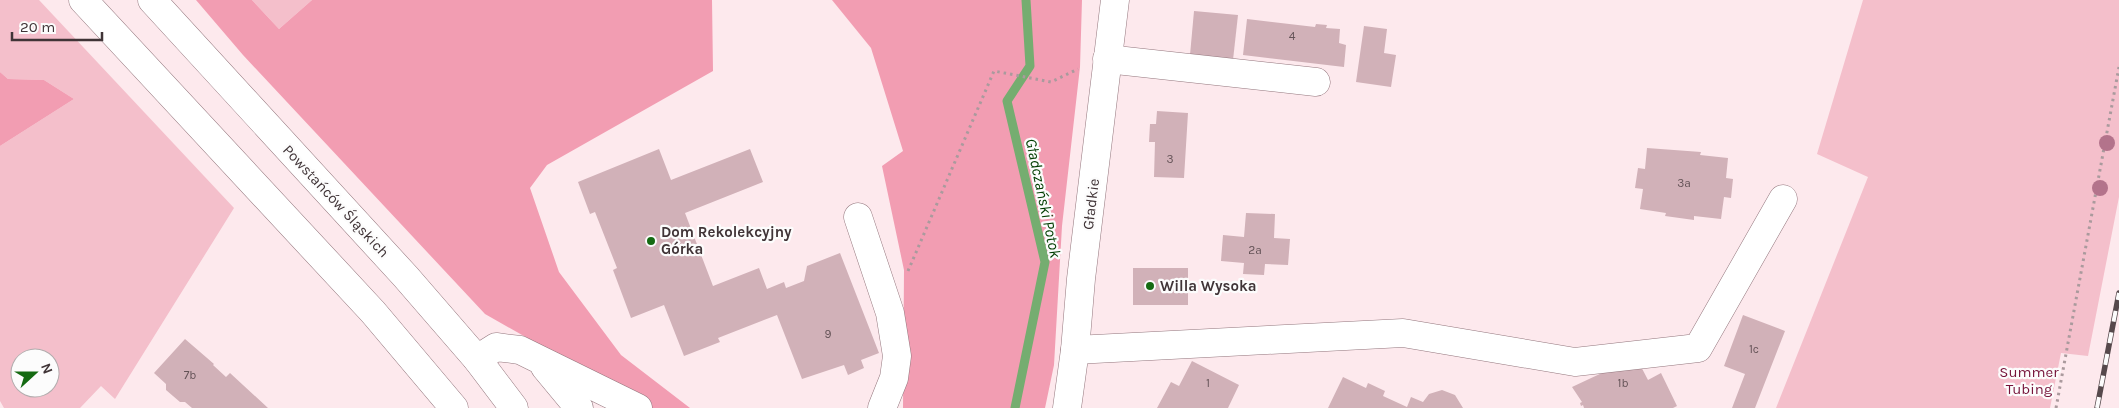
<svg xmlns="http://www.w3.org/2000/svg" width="2119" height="408" font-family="Karla,sans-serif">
<rect width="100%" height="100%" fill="#fde9ed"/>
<g fill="#f4bfcb" fill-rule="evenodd">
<path d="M0,0H39L234,208L115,399L101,386L80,408H4L0,401V146L74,99L44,80L8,79L0,72ZM20,358H50V388H20Z"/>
<polygon points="252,0 312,0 279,29"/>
<polygon points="1863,0 2119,0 2119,197 2088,356 2061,353 2050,408 1776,408 1868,177 1817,154"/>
</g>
<g fill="#f29db2">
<polygon points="196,0 252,0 279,29 312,0 712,0 713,71 547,165 530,188 559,272 621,355 690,408 651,408 485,314 243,55"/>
<polygon points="832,0 1082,0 1080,67 1062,226 1054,365 1045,408 903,408 904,270 882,166 903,151 871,48"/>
<polygon points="0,72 8,79 44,80 74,99 0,146"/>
</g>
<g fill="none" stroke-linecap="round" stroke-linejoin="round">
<polyline stroke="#75ad70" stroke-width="9" points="1015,408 1045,262 1007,101 1030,66 1026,0"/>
</g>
<g fill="#d1b1b8">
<polygon points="1194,11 1238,15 1233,60 1190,55"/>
<polygon points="1247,19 1315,27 1316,24 1327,25 1326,28 1340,29 1339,43 1346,45 1344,67 1243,55"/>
<polygon points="1364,26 1387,29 1384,53 1396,55 1391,87 1356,82"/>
<polygon points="1157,111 1188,113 1184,178 1154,177 1155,142 1149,142 1150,124 1156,124"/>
<polygon points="1647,148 1701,152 1700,155 1728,158 1726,178 1733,179 1731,198 1724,197 1721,219 1694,216 1694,220 1665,216 1666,213 1640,209 1643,189 1635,188 1638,168 1645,169"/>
<polygon points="659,149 671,180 750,149 763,182 685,213 713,286 759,268 767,289 784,282 786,288 804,281 807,266 840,253 879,353 861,360 864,368 848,375 844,365 802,379 777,315 718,338 720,342 684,356 664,305 631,318 613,270 617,268 595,212 590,214 578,182"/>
<polygon points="1246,213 1275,214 1274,238 1290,239 1288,265 1265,264 1264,275 1243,274 1244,263 1221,261 1223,235 1244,237"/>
<rect x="1133" y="268" width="55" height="37"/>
<polygon points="1743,315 1785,331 1755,408 1732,408 1745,374 1724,366"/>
<polygon points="185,339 214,364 213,365 226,377 230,373 268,408 192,408 185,402 180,402 166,390 166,384 154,373"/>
<polygon points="1636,357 1648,380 1661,373 1677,406 1673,408 1584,408 1583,405 1581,406 1580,403 1582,402 1572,387"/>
<polygon points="1192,361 1239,385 1228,408 1157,408 1171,382 1179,386"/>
<polygon points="1343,377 1366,388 1368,383 1385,391 1383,396 1407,407 1411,397 1423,402 1429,394 1442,390 1455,395 1463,408 1328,408"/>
</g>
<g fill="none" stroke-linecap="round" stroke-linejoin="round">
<g stroke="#93767d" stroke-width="29">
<g id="minor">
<polyline points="83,0 373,312 454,408"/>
<polyline points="152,0 406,277 477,359 514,408"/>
<polyline points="1107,59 1316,82"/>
<polyline points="858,217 890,313 897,356 894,378 882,408"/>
<polyline points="1075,350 1403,333 1575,362 1698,348 1783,199"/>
<polyline points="477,359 496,347 520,350 638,408"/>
<polyline points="545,367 579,408"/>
<polyline points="1067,408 1075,350 1081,279 1115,0"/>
</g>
</g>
<g stroke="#aa9a9d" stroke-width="3" stroke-dasharray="2.5 4" stroke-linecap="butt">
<polyline points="908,271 994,71 1051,82 1078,69"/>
<polyline points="2056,408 2119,67"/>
</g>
<use href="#minor" stroke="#fff" stroke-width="28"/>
<g stroke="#56494c" stroke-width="5.5">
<polyline id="rail" points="2097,408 2119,293"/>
</g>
<use href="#rail" stroke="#fcfcfc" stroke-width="4" stroke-dasharray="11" stroke-linecap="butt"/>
</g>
<g fill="#b3738b">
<circle cx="2107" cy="143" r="8"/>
<circle cx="2100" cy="188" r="8"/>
</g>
<g fill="#146a12" stroke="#fcfcfc" stroke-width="2">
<circle cx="651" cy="241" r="5"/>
<circle cx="1150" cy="286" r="5"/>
</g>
<g text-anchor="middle" stroke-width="4.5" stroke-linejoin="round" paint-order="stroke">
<g font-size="12" fill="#645357">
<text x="1292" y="40">4</text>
<text x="1170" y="163">3</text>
<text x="1684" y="187">3a</text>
<text x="1255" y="254">2a</text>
<text x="828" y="338">9</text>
<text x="1754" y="353">1c</text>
<text x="190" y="379">7b</text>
<text x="1208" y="387">1</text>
<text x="1623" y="387">1b</text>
</g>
<g font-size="15" fill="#403437" stroke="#fcfcfc">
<text transform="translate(336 201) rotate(47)" y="5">Powstańców Śląskich</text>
<text transform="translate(1091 204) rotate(-83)" y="5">Gładkie</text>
</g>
<g font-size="15" font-weight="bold" fill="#403437" stroke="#fcfcfc" text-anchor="start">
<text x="661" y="237">Dom Rekolekcyjny<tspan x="661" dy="17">Górka</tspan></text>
<text x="1160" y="291">Willa Wysoka</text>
</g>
<g font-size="15" fill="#76133a" stroke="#fcfcfc">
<text x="2029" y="377">Summer<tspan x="2029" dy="17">Tubing</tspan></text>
</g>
<g font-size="16" font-style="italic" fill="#003d00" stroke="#fcfcfc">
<text transform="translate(1044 198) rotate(78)" y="6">Gładczański Potok</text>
</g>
</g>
<g transform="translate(35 373) rotate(69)"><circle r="24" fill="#fcfcfc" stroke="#b1acad"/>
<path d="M0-4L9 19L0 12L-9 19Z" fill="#146a12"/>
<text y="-8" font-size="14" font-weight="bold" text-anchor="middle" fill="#403437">N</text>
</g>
<path d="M12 32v8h90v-8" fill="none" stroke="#403437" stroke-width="2.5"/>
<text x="20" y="32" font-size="15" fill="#403437" stroke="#fcfcfc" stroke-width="4" paint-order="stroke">20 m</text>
</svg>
